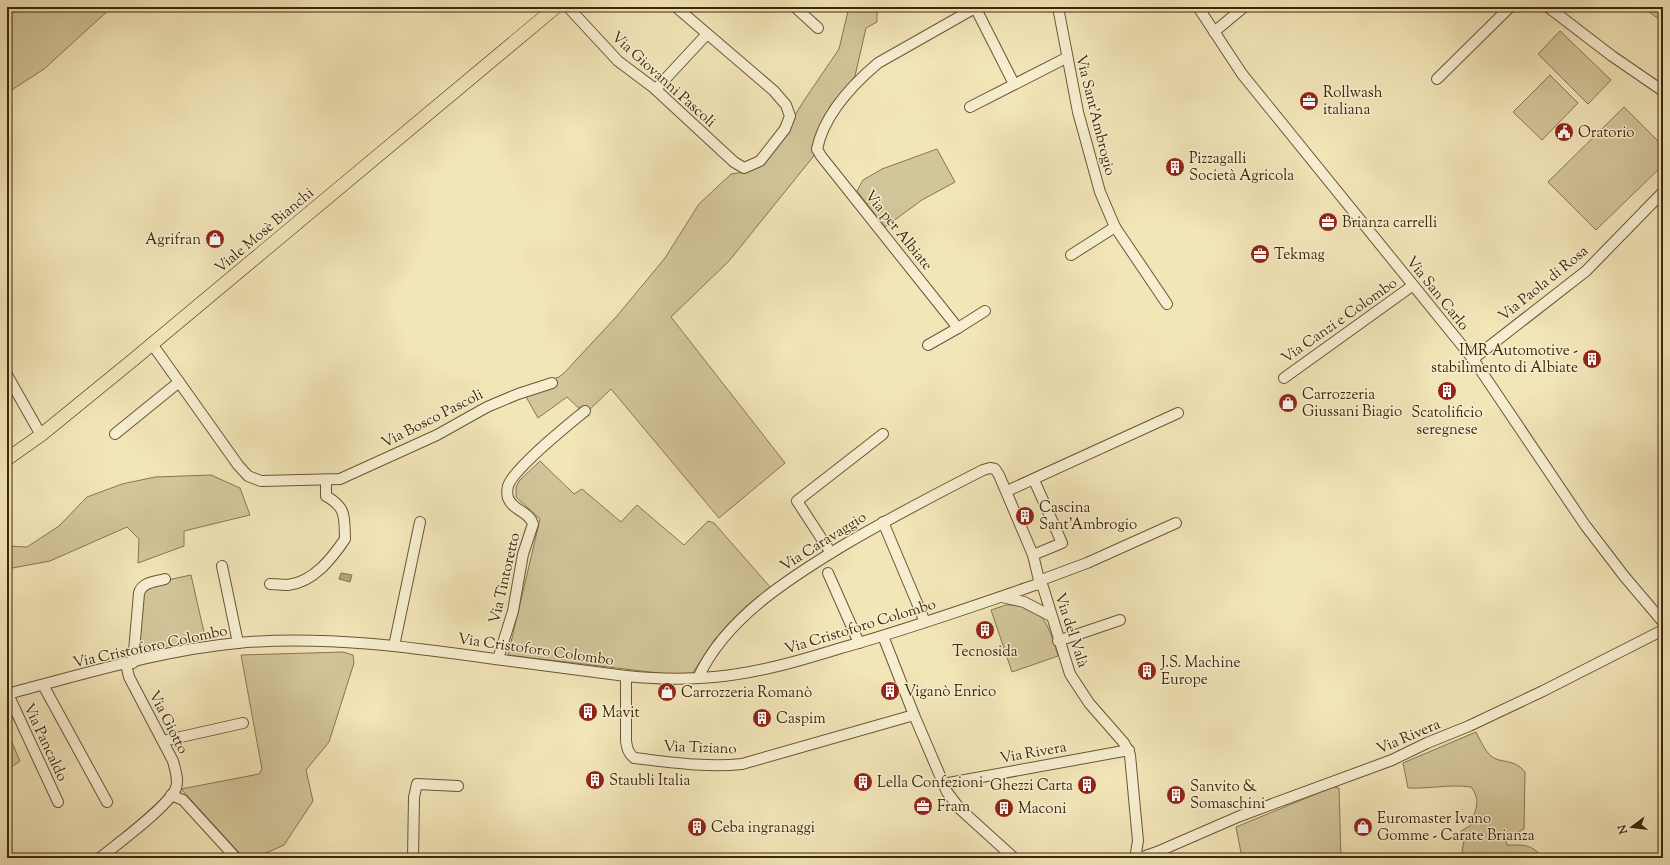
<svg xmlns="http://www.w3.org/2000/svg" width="1670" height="865" font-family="'Sorts Mill Goudy',serif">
<rect width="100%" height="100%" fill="#f2e5b8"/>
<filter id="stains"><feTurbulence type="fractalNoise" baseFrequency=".005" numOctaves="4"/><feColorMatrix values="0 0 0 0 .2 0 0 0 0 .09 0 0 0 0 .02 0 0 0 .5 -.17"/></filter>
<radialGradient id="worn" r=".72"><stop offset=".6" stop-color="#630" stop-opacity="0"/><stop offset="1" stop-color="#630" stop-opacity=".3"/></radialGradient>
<g fill="#d3c59a" stroke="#887651">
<polygon points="7,7 112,7 44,69 7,93"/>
<polygon points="849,7 877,7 877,22 866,28 855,76 833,106 813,157 729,261 671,317 785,463 719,518 611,389 585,414 567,397 538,418 525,395 523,388 559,377 565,372 617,316 665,258 699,204 731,174 750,171 779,142 803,102 839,49"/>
<polygon points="1653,7 1663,7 1663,22 1649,12"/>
<polygon points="1560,31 1611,80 1588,104 1538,54"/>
<polygon points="1550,75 1578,103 1542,140 1513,112"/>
<polygon points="1624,107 1663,146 1663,165 1596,230 1548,182"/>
<polygon points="937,149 955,182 922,200 885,227 857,191 863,180 882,169"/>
<polygon points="540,461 574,494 582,489 621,522 637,505 684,545 708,521 714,523 771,588 739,615 715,639 692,674 675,675 508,655 540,519 516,497 516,487 520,480"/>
<polygon points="211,475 240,488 250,515 184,531 184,546 138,563 139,539 127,527 50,561 7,569 7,546 27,547 59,526 87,497 122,484 155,477"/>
<polygon points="191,575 206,641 137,656 144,585"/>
<path d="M1006,605C1043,603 1049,626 1058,656L1012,672L991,610Z"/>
<polygon points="343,652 353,655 354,663 329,742 306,770 313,801 284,845 255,858 244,858 181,789 259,774 262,769 241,655"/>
<polygon points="7,731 20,761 7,770"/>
<path d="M1476,732C1480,740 1485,751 1491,756C1501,764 1514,758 1525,772L1524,829L1505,839L1507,845C1524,845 1532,844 1543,858H1461L1464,840L1461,831L1470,826C1475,811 1482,801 1471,787C1450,784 1429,789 1408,788L1403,763Z"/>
<polygon points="1333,787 1339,788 1341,858 1242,858 1236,827"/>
</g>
<polygon fill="#b4a47c" stroke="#84724e" points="341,573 352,575 350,582 339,579"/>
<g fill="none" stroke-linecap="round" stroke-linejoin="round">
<g stroke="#6a5634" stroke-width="12">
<g id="minor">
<polyline points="568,7 618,61 654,88 734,162 744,168 760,161 785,129 790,116 786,105 774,91 676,7"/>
<polyline points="795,7 818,28"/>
<polyline points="975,7 1014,84"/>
<polyline points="1058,7 1078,112 1100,192 1115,227 1167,304"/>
<polyline points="1198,7 1242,74 1473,359 1585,525 1624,576 1663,622"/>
<polyline points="1548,7 1612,56 1663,91"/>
<polyline points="1214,32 1244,7"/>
<polyline points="1437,79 1510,7"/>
<polyline points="656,89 707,34"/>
<polyline points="970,107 1066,58"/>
<polyline points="1071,255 1115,227"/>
<path d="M958,328L821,156L817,149C824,115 852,85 878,63L975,8"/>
<polyline points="152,344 238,465 248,476 261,481 340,479 437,435 487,407 518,394 552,383"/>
<polyline points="928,345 958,328 985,311"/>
<polyline points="1473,359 1586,271 1663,192"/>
<polyline points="7,375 41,435"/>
<polyline points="1284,378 1412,286"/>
<polyline points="115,434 179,382"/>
<polyline points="1007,491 1178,413"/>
<polyline points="883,522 925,622"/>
<polyline points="831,553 797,501 883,434"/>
<polyline points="1033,555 1062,543 1034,480"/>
<polyline points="222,566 238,643"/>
<polyline points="828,573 859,643"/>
<path d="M270,584C276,584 282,585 288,585C314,582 332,558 345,539C344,517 347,508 326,496V480"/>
<polyline points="1040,584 1044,579 1087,563 1176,523"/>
<polyline points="1002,597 1024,602 1051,616"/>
<polyline points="883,636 914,715 947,792 960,809 1014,858"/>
<polyline points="1058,641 1120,620"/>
<polyline points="394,646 420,522"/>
<path d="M498,659L513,611L523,554L533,524C529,511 513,511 508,498C507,494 507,490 508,486C514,468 568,425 585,411"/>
<path d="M133,663L139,593C142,582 155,582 165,579"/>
<path d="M626,676V741C627,748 628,753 634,758C669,762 706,768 742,764L914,715"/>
<path d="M698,678C725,618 791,577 844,545C890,518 936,494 983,470L990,468L995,469L999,475L1033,555L1040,584L1043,587L1070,674L1089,703L1124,743L1130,755L1138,841L1135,858"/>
<polyline points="43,685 107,802"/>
<path d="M7,694C81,675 161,650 238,643C323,635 410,647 495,659C539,665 582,670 626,676C655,679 684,680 714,677C758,673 799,661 841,648C906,630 971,607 1035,585L1040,584"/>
<polyline points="8,694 58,802"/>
<polyline points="163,741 243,723"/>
<polyline points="943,784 1129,750"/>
<polyline points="171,795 183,800 236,858"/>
<path d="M100,858C117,844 169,806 176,788C179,780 175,769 173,761L129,677L126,664"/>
<polyline points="413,858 414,797 417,784 458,786"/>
<polyline points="1140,858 1157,852 1240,816 1392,760 1427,743 1469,726 1543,691 1663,630"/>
</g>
</g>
<g stroke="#3d2708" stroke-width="14">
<polyline id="major" points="7,459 41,435 133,360 556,7"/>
</g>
<use href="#minor" stroke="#f7eed1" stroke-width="10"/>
<use href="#major" stroke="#f2e5b8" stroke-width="13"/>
</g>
<defs>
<g id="office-disc" transform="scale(1)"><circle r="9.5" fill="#8f2418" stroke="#f7eed1"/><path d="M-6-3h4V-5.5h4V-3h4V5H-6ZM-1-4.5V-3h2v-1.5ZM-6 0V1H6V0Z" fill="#fff"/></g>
<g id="civic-disc" transform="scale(1)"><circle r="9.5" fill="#8f2418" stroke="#f7eed1"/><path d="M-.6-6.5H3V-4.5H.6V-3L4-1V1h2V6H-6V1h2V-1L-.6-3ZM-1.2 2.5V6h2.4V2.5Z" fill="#fff"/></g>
<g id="building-disc" transform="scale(1)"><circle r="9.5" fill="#8f2418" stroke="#f7eed1"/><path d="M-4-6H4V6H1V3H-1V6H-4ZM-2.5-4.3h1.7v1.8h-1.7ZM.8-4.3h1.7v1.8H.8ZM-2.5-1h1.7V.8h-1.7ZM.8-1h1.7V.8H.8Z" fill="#fff"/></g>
<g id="shop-disc" transform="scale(1)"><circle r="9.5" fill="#8f2418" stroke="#f7eed1"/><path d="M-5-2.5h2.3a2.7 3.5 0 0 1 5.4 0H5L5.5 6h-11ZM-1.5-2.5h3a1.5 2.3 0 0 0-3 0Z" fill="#fff"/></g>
</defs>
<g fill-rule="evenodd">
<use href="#office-disc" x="1309" y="101"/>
<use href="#civic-disc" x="1564" y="132"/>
<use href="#building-disc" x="1175" y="167"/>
<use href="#office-disc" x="1328" y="222"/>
<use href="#shop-disc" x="215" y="239"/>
<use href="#office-disc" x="1260" y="254"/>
<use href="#building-disc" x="1592" y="359"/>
<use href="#building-disc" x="1447" y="391"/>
<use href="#shop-disc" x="1288" y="403"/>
<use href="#building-disc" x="1025" y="516"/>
<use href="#building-disc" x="985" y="630"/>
<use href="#building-disc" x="1147" y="671"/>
<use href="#building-disc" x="890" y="691"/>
<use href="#shop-disc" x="667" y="692"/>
<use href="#building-disc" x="588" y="712"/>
<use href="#building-disc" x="762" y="718"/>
<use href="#building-disc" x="595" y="780"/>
<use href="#building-disc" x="863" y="782"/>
<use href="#building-disc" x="1087" y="785"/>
<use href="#building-disc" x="1176" y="795"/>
<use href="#office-disc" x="923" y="806"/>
<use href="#building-disc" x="1004" y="808"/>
<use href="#building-disc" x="697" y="827"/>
<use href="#shop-disc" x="1363" y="827"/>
</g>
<g text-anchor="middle" stroke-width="3" stroke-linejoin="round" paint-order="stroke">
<g font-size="15" fill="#3d2708" stroke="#f7eed1">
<text transform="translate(664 79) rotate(42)" y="5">Via Giovanni Pascoli</text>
<text transform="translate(1096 115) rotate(76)" y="5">Via Sant'Ambrogio</text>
<text transform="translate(264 230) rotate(-40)" y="5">Viale Mosè Bianchi</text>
<text transform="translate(899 230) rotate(51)" y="5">Via per Albiate</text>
<text transform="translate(1543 283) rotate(-39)" y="5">Via Paola di Rosa</text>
<text transform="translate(1438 293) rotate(51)" y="5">Via San Carlo</text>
<text transform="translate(1339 320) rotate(-35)" y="5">Via Canzi e Colombo</text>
<text transform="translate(432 418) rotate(-27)" y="5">Via Bosco Pascoli</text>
<text transform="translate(823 541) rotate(-32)" y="5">Via Caravaggio</text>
<text transform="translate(504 578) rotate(-77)" y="5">Via Tintoretto</text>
<text transform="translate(860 626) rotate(-17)" y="5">Via Cristoforo Colombo</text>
<text transform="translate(1072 630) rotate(72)" y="5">Via del Valà</text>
<text transform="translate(150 646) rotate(-12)" y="5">Via Cristoforo Colombo</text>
<text transform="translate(536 649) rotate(8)" y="5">Via Cristoforo Colombo</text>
<text transform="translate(169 722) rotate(63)" y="5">Via Giotto</text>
<text transform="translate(1408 736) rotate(-23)" y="5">Via Rivera</text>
<text transform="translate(46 742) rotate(65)" y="5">Via Pancaldo</text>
<text transform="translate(700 747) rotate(2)" y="5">Via Tiziano</text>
<text transform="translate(1033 752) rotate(-10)" y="5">Via Rivera</text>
</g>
<g font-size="15" fill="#3d2708" stroke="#f7eed1" text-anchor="start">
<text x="1323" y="97">Rollwash<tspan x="1323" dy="17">italiana</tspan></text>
<text x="1578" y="137">Oratorio</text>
<text x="1189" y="163">Pizzagalli<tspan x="1189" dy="17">Società Agricola</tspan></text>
<text x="1342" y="227">Brianza carrelli</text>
<text x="201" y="244" text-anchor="end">Agrifran</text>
<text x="1274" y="259">Tekmag</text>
<text x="1578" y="355" text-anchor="end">IMR Automotive -<tspan x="1578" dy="17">stabilimento di Albiate</tspan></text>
<text x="1302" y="399">Carrozzeria<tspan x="1302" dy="17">Giussani Biagio</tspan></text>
<text x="1447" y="417" text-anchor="middle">Scatolificio<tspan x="1447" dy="17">seregnese</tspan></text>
<text x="1039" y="512">Cascina<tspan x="1039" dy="17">Sant'Ambrogio</tspan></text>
<text x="985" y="656" text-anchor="middle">Tecnosida</text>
<text x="1161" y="667">J.S. Machine<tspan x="1161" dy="17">Europe</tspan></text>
<text x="904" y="696">Viganò Enrico</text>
<text x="681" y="697">Carrozzeria Romanò</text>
<text x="602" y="717">Mavit</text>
<text x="776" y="723">Caspim</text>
<text x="609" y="785">Staubli Italia</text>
<text x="877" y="787">Lella Confezioni</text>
<text x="1073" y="790" text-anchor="end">Ghezzi Carta</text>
<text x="1190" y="791">Sanvito &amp;<tspan x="1190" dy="17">Somaschini</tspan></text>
<text x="937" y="811">Fram</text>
<text x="1018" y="813">Maconi</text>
<text x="1377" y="823">Euromaster Ivano<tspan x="1377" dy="17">Gomme - Carate Brianza</tspan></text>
<text x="711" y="832">Ceba ingranaggi</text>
</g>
</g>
<rect width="1670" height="865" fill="none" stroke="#f2e5b8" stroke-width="24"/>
<rect x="8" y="8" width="1654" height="849" fill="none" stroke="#3d2708" stroke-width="2"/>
<rect x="12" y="12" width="1646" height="841" fill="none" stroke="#3d2708"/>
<g transform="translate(1632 827) rotate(255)" stroke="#f7eed1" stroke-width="3" paint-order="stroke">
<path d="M0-3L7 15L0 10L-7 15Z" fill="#3d2708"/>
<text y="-6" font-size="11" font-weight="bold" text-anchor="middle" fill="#3d2708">N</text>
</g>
<rect width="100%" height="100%" filter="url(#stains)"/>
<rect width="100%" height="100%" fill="url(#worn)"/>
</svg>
